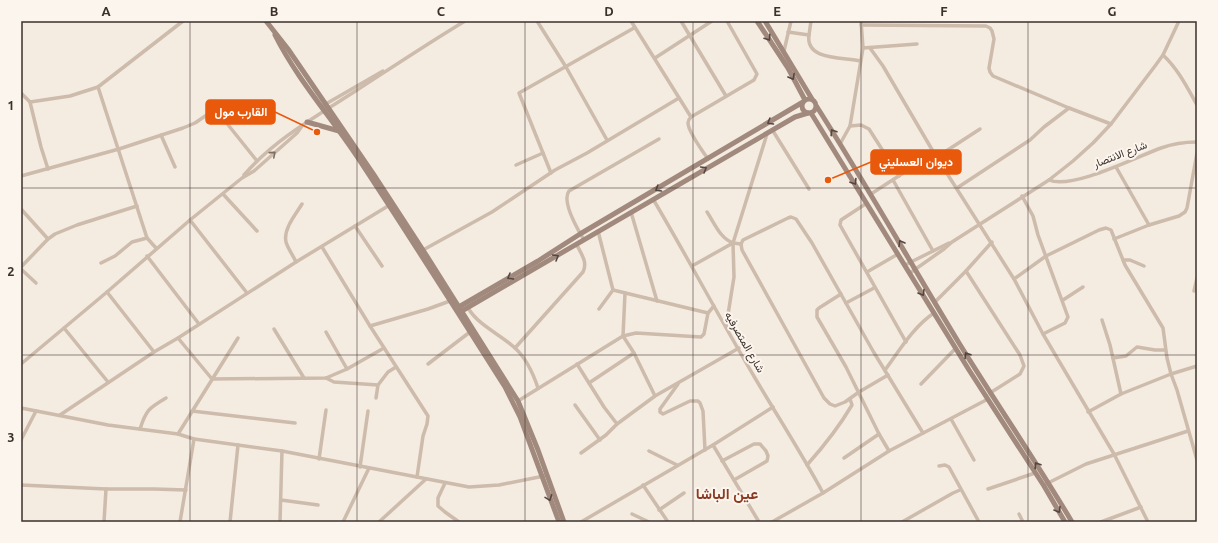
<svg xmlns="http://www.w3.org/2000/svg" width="1218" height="543" font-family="Ubuntu,Vazirmatn,sans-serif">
<rect width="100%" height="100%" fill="#f4ebe1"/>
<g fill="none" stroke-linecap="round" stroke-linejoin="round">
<g stroke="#cdbbac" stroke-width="3.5">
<polyline points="537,21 566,67 607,140"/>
<polyline points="631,21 691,117"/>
<polyline points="681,21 726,96"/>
<polyline points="861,21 863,48 917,44"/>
<polyline points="861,25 986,26 990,28 992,31 994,39 989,68 990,72 993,76 1069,108"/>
<polyline points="788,32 809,35 811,21"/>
<path d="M809,35C805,61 845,57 860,61"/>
<polyline points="870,48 883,66 934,153 1014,279 1043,334 1114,454 1148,522"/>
<polyline points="784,51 791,21"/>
<path d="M1163,55C1178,69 1187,87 1197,105"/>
<polyline points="655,58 712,21"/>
<polyline points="98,87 147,238 156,248"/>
<polyline points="21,93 30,102 41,147 48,169"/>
<polyline points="30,102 70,96 98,87 183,21"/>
<polyline points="324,105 383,71"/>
<polyline points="850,126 861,125 869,129 899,176"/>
<polyline points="773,131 809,189"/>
<polyline points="161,135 175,167"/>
<polyline points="840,144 850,126 863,48"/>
<polyline points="937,157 980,129"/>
<path d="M708,159C703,152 688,131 688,123C688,120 689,119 691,117L754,80L757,74L727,21"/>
<polyline points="516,165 543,153"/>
<polyline points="1116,167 1149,225"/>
<polyline points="551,173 519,93 634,28"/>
<path d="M244,175C274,140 315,117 354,92C391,68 427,44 465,21"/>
<polyline points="21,176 119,149 183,128 195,123 214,110 217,111 257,161"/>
<polyline points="893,180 933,251"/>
<path d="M1049,180C1072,190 1136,157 1161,148C1172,144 1185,142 1197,142"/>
<polyline points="957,188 1030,140 1044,127 1069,108 1111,124"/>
<polyline points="223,194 257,231"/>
<polyline points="871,194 934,153"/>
<polyline points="1022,196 1033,216 1038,235 1068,317 1065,323 1043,334"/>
<path d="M653,199C688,258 720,319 755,378C778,417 802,454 823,493"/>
<polyline points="867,203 841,220 840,225 906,342"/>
<polyline points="21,209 48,239"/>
<polyline points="631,212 657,301"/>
<path d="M707,212C715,224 720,238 733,243"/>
<polyline points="190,220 247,293"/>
<polyline points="355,226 382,266"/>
<polyline points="598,231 613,290 599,309"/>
<polyline points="1114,239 1149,225 1179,216 1185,212 1187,208 1197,153"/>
<path d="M584,240C578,230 561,202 569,191L659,139"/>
<polyline points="741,244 742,250 824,398 830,404 835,406 845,402 859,392 888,375"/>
<polyline points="322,247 370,326 428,416 427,424 423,436 417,477"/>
<polyline points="423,250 492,212 555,170 587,153 679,98"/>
<polyline points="147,256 199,324"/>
<polyline points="1123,260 1130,260 1144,266"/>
<path d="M296,262C293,255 288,249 286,242C283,229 296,214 302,204"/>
<polyline points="101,263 115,256 132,242 147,238"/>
<polyline points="905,265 949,243"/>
<polyline points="692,266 733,243 741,244 743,240 788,218 791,217 796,219 812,243 873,351 923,433"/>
<polyline points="21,267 48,239 55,234 77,225 137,206"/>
<polyline points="21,269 36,283"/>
<polyline points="966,271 1020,355 1024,366 1020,374 990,393"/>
<polyline points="867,272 898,254"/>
<polyline points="910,273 944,249 952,242 1049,180 1073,161 1093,143 1111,124 1155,66 1163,55 1179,21"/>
<polyline points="1014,279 1046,256 1099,230 1106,228 1111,230 1125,265 1163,328 1167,358 1171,374 1177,390 1197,460"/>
<polyline points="613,290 708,313"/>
<polyline points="1194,291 1197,278"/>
<polyline points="107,292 154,352"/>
<polyline points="625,293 623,336 634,353 655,396"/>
<polyline points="841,294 819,308 817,310 817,317 846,367 879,434 889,451"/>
<polyline points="1063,300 1083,287"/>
<polyline points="935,302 966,271 992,242"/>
<polyline points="846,303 874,288"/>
<path d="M468,308C479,326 500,334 515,348C527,359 533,373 538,388"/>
<polyline points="1102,320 1110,345 1121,394"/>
<polyline points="370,326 428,309 450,301"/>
<polyline points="726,327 734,277 733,243 767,134"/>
<polyline points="64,328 108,382"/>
<polyline points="274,329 304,378"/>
<polyline points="326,332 347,369"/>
<polyline points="178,338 212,379 326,378 347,369 384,348"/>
<path d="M515,348L583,272C588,262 581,254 577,245"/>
<polyline points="1113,358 1126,356 1137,347 1155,350 1165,350"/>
<polyline points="21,364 107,292 190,220 242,178 254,171 297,133 302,126"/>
<polyline points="428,364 470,332"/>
<polyline points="577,364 604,407 617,424 606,435 581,453"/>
<path d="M885,370C899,351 914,326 934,313"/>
<polyline points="326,378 334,382 378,385"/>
<polyline points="589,383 634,353"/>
<polyline points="678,384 660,409 660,412 663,414 690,401 698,401 700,403 703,411 705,450"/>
<polyline points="921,384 956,348"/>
<polyline points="376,398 378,385 388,372 396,367"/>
<polyline points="518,401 623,336 636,333 701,337 704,334 708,313 714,306"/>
<polyline points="575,405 600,440"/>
<polyline points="21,408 108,425 178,434 194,439 282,451 469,487 499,485 544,476"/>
<polyline points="192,411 295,423"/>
<polyline points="1088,412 1121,394 1171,374 1197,366"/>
<polyline points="60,415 154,352 178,338 296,262 388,206"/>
<polyline points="951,419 974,460"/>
<polyline points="617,424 655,396 739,348"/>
<path d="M140,429C146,410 149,408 166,398"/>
<polyline points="178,434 238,338"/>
<polyline points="21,440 36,411"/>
<polyline points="713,445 759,522"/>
<polyline points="649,451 677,465"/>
<polyline points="844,458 879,434"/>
<polyline points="319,459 326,410"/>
<polyline points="722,461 754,444 760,444 766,451 768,456 767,461 734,480"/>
<path d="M807,465C824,446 839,427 852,405L850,399"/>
<polyline points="939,466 945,465 949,467 979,522"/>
<polyline points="360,467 368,411"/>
<polyline points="445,483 438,498 438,506 445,512 459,522"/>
<polyline points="1046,484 1086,464 1188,431"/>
<polyline points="21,485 106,489 154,489 186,490"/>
<polyline points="643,485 668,522"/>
<polyline points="988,489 1035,473"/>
<polyline points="281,500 318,505"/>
<polyline points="659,510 684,493"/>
<polyline points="632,514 649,522"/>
<polyline points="1019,514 1023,522"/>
<polyline points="104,522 106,489"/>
<polyline points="180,522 194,439"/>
<polyline points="230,522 238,445"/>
<polyline points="280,522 282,451"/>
<polyline points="343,522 369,468"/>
<polyline points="379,522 426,479"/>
<polyline points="581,522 713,445 773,407"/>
<polyline points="772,522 823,493 889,451 988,399"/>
<polyline points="902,522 953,493 960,490"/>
<polyline points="1101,522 1141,507"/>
</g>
<g stroke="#a18a7d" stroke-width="5">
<polyline points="266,21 288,49 374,175 423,250 518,401 538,450 564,522"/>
<polyline points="757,21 788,68 805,100"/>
<polyline points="765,21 812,99"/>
<path d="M275,35C297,79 331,117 358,158C408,234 457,311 505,387L520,417L559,522"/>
<circle cx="809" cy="106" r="7"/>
<path d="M817,107C866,184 911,264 959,343C996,403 1036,461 1072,522"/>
<polyline points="811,113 969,370 1044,486 1065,522"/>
<polyline points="307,122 339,131"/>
<polyline points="457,308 538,261 580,234 803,102"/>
<polyline points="460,312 795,117 808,113"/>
</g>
</g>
<defs><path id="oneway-chevron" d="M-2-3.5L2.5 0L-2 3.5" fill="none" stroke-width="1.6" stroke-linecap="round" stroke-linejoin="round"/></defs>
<g stroke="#544640">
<use href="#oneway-chevron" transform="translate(768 38) rotate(57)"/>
<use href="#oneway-chevron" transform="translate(792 77) rotate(61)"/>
<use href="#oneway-chevron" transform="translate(770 122) rotate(149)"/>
<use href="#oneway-chevron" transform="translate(833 132) rotate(-123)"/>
<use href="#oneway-chevron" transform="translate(704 169) rotate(-30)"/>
<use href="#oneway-chevron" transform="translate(854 182) rotate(58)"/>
<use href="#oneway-chevron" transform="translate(658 189) rotate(149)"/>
<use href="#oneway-chevron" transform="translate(901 243) rotate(-121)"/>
<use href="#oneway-chevron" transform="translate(556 257) rotate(-30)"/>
<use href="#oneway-chevron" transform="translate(510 277) rotate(150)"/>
<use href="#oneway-chevron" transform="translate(922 293) rotate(59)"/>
<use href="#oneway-chevron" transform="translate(967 355) rotate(-122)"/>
<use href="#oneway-chevron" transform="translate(1037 465) rotate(-123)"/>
<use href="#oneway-chevron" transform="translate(549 498) rotate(69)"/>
<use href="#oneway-chevron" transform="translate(1058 510) rotate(60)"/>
</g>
<use stroke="#7d6f65" href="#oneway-chevron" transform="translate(273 154) rotate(-41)"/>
<path fill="none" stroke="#3b302b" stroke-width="1" stroke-opacity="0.55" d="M190,21V522M357,21V522M525,21V522M693,21V522M861,21V522M1028,21V522M21,188H1197M21,355H1197"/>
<g text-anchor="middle" stroke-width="4" stroke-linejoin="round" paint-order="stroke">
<g font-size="11" fill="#3b302b" stroke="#fbf5ee">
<text transform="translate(1120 154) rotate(-21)" y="4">شارع الانتصار</text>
<text transform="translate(745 342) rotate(60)" y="4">شارع المتصرفيه</text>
</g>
<g font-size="15" font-weight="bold" fill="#8c3b22" stroke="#fbf5ee">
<text x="727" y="499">عين الباشا</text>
</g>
</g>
<path fill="none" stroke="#e8590c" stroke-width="1.5" d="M317 132L275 112M828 180L871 162"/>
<g fill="#e8590c" stroke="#fbf5ee" stroke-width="1.5">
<circle cx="317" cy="132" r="4"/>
<circle cx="828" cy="180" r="4"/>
</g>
<g fill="#e8590c" stroke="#e8590c" stroke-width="1.5">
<rect x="206" y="100" width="69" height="24" rx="4"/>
<rect x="871" y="150" width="90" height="24" rx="4"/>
</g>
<g font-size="12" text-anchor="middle" font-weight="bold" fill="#fff">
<text x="241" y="116">القارب مول</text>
<text x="916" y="166">ديوان العسليني</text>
</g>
<rect width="1218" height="543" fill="none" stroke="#fbf5ee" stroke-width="44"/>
<rect x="22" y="22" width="1174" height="499" fill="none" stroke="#3b302b" stroke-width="1.5"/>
<g font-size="13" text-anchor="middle" font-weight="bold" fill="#3b302b">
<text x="106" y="16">A</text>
<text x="274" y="16">B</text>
<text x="441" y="16">C</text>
<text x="609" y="16">D</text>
<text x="777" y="16">E</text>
<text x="944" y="16">F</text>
<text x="1112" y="16">G</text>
<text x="11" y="110">1</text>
<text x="11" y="276">2</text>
<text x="11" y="442">3</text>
</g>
</svg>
